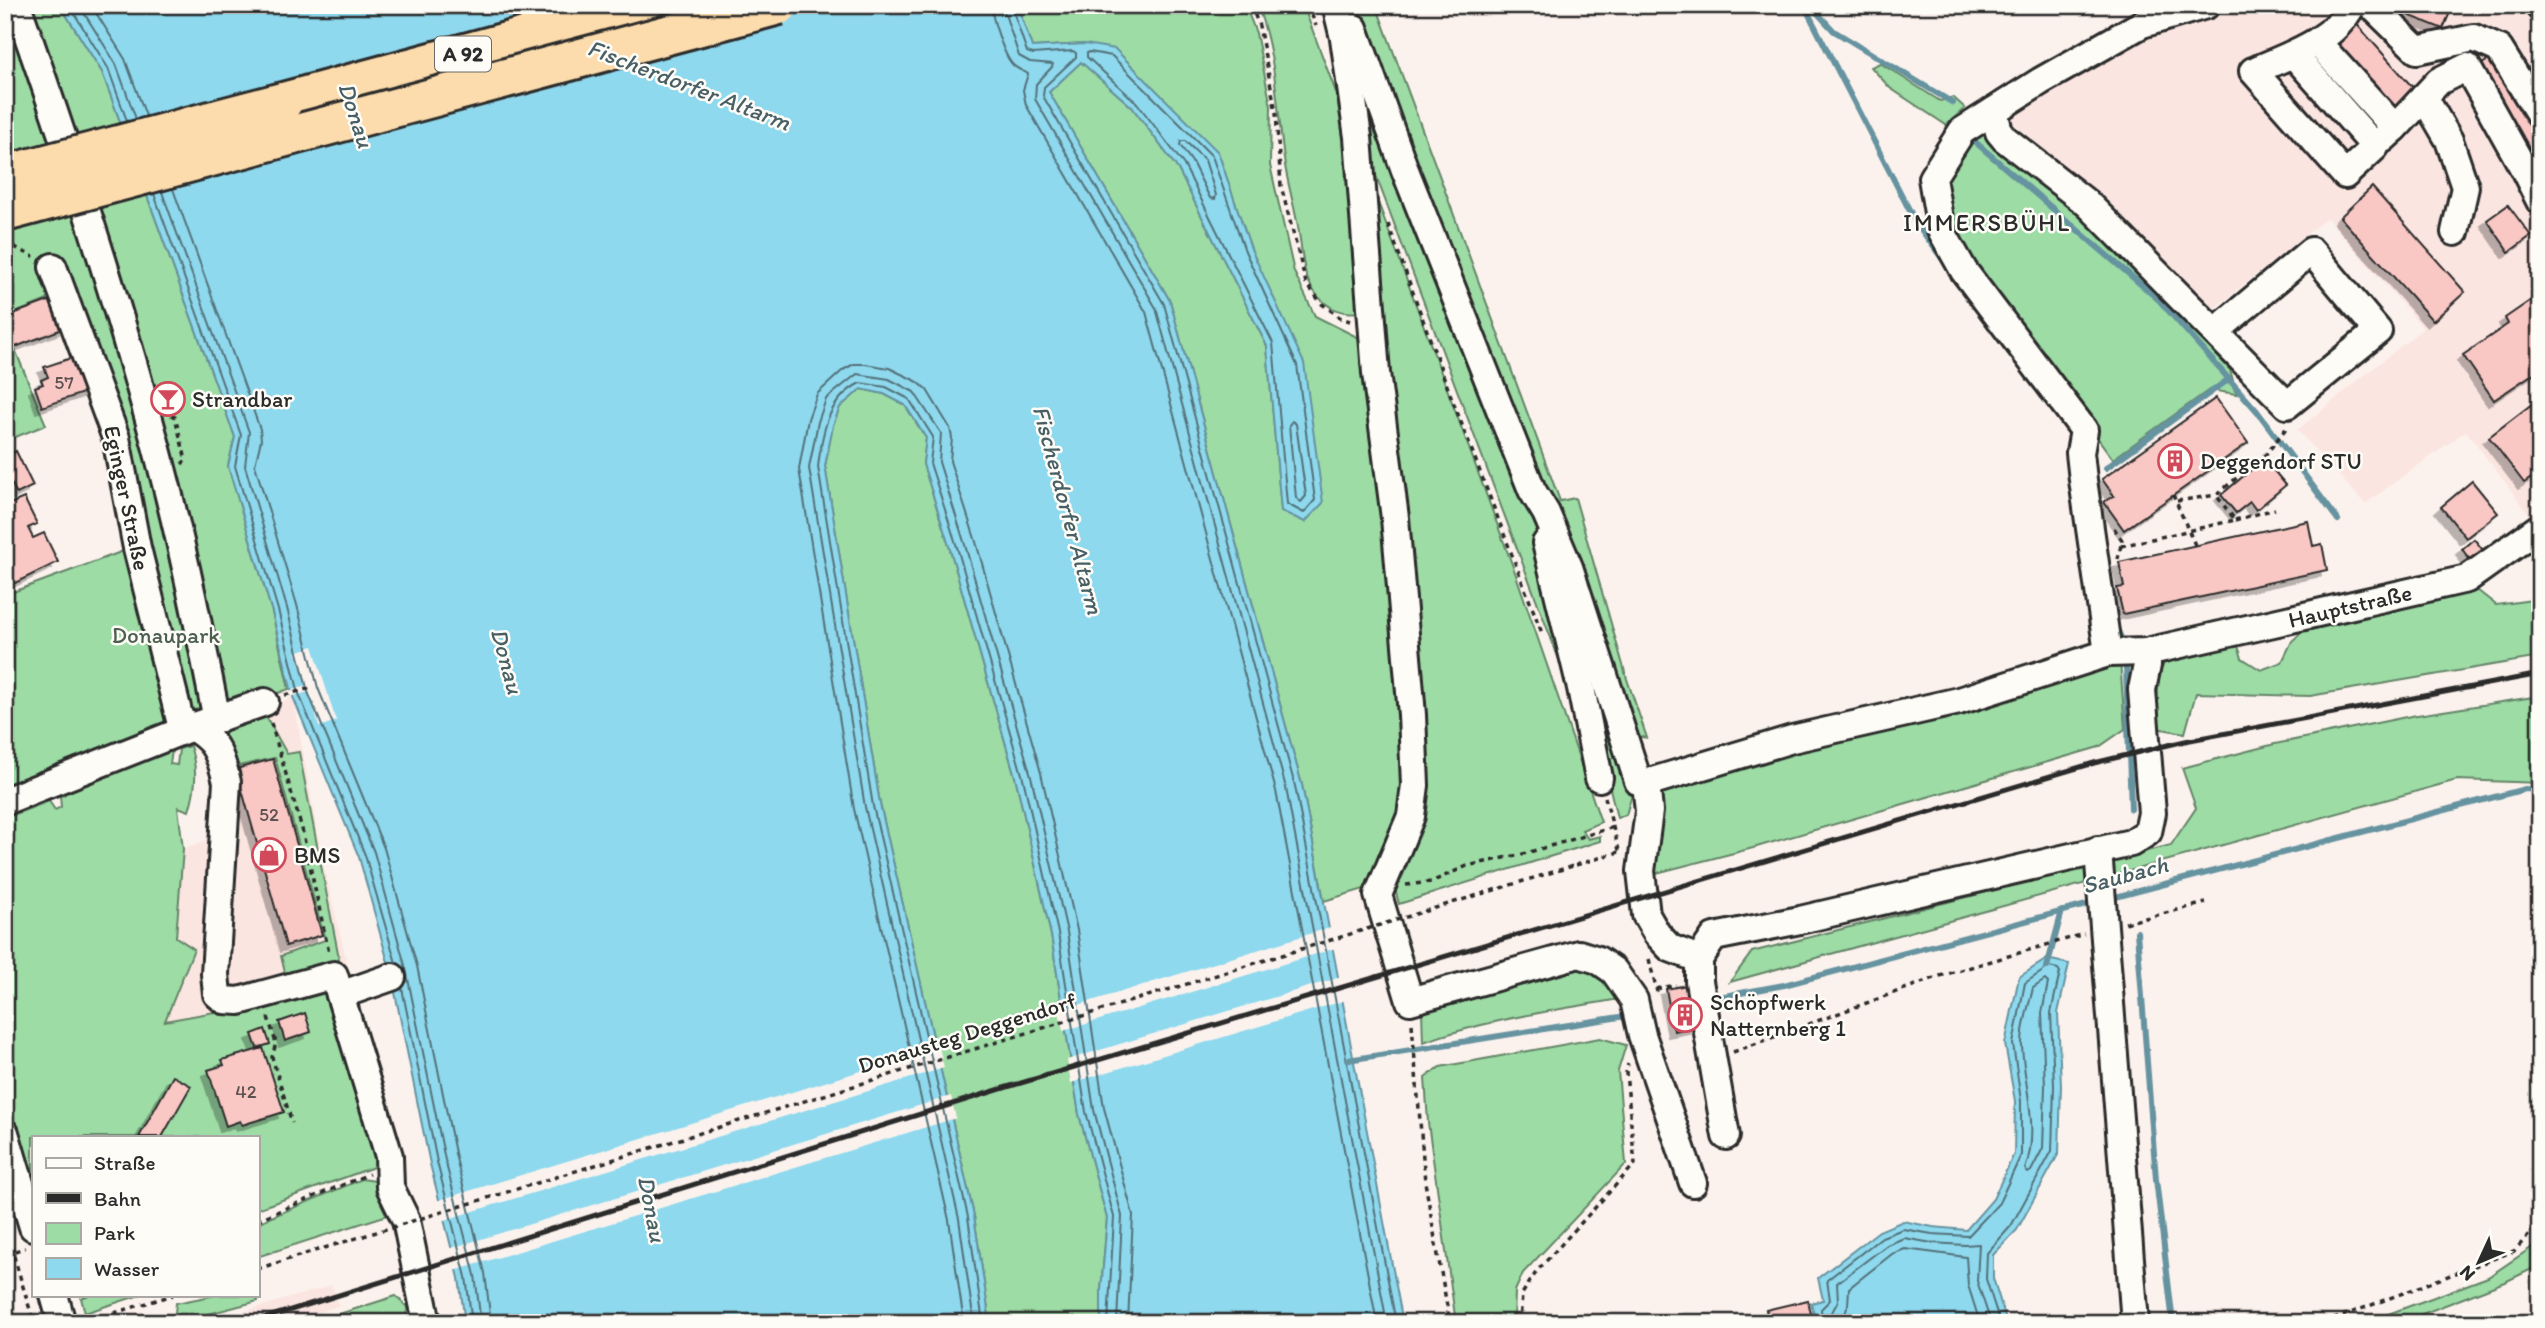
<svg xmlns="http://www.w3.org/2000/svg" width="2545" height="1328" font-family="Itim,sans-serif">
<defs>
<filter id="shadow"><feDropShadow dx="-6" dy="6" stdDeviation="0" flood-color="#0004"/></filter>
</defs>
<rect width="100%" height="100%" fill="#fcf2ed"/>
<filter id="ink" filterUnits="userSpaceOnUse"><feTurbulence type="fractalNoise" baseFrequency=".0143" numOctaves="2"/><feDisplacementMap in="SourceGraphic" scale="14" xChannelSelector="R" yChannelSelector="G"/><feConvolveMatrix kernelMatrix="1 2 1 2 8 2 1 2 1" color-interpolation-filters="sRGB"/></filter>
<g filter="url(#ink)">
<g fill="#fbe5e1">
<polygon points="2249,5 2536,5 2540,11 2540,512 2531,517 2466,431 2365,504 2297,430 2423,328 2327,218 2211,311 2151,246 2008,118 2139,41"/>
<polygon points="293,697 323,864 353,986 247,1016 165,1022 194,949 176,937 183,849 208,839 217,731"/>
<polygon points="332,1285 339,1306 286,1323 206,1323"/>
</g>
<g fill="#9ddca5" stroke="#648468" stroke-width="2">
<polygon points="5,5 60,5 102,72 235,437 228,466 272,612 289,689 225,714 5,789 5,595 145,543 121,429 77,288 5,317"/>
<polygon points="1017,5 1245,5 1256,33 1271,106 1270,165 1294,272 1315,316 1363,340 1413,766 1403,820 1371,887 1324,901 1302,785 1170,301 1049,92 1081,62 1132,107 1178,169 1267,346 1281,510 1305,522 1251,249 1218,152 1085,44 1032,47"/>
<path d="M1257,5H1303L1346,119L1366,298L1358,312C1333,316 1314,298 1306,275C1302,260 1301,243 1298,227C1294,204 1287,182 1284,159C1277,107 1276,54 1257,5Z"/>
<polygon points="1349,5 1376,5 1560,501 1575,498 1627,679 1647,738 1631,735 1358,21"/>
<polygon points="1345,28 1513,456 1540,534 1583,723 1367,152"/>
<polygon points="1880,63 1940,101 1953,97 1965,108 1946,125 1890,88 1871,67"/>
<polygon points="1976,128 1995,132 2122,250 2230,370 2237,394 2209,390 2113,459 1949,235 1940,187"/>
<polygon points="1375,194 1516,575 1601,822 1582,830 1588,839 1600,836 1600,841 1399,904 1395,889 1422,800 1384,388"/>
<polygon points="14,347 46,425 5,441 5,351"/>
<polygon points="861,389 884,394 905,405 926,438 923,464 950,549 1016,780 1051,935 1079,1114 1107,1218 1101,1291 1101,1323 990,1323 974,1216 880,804 825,466 833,425 840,407"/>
<polygon points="1554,553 1634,787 1626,815 1617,818"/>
<polygon points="2472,586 2496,605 2540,599 2540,657 2310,696 2196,693 2185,733 2155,728 2159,674 2166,660 2237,643 2242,658 2261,670 2282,662 2292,641 2315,620"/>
<polygon points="2120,661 2125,729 2099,747 1753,848 1649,875 1658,784"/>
<polygon points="2540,696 2540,783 2457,780 1730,982 1752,952 2171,845 2196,808 2182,768 2275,744 2411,716"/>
<path d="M264,713L287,754L299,752L345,989L382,1164L257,1209V1137H33V1202L5,1110V818L49,801L55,810L61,807L60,796L64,795L63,793L163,752L172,750L170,764L177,765L179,749L190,746C198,769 196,788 189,811L178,807L183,849L176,937L194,949L165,1021L291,998L281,956L325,940L275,758L234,767L219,733Z"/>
<path d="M1572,962L1604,971L1625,998C1557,1010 1489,1019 1423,1042L1422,1011L1482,985Z"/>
<polygon points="1600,1038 1626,1045 1618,1071 1626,1164 1523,1273 1515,1291 1514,1323 1456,1323 1428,1123 1425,1078 1440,1067"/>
<polygon points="362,1179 375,1181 394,1213 257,1257 257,1223"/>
<polygon points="2540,1242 2540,1265 2507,1281 2399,1323 2364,1323 2488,1277"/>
<polygon points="89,1295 140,1295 85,1313 81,1298"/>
<polygon points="216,1295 257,1295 258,1301 174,1323 176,1303"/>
<polygon points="396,1296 407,1307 406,1323 311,1323"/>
</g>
<g fill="#8ed9ee" stroke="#6693a0" stroke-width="2">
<polygon points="60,5 1017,5 1032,47 1085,44 1115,49 1218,152 1251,249 1304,363 1323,503 1305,522 1281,511 1267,346 1178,169 1132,107 1081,62 1049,92 1170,301 1302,785 1403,1323 1101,1323 1101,1291 1107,1218 1079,1114 1051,935 1016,780 950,549 923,464 926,438 905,405 884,394 861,389 840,407 833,425 825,466 880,804 974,1216 990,1323 465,1323 459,1278 430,1164 391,973 359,857 293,697 272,612 228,466 235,437 102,72"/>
<polygon points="2047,959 2069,964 2058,1013 2061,1086 2059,1153 2017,1230 1993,1255 1993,1278 2007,1323 1816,1323 1811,1303 1823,1300 1818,1278 1879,1231 1903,1221 1933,1227 1966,1230 1993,1199 2014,1154 2015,1101 2005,1044 2019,977"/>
</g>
<g fill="#fcf2ed">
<polygon points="313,646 336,721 319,727 309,692 289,697 288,691 307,686 296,652"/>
<polygon points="1332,927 1336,948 1063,1031 1059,1011"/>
<polygon points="1341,977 1346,1000 1071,1083 1067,1060"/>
<polygon points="939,1047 944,1068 441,1221 436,1201"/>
<polygon points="951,1096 956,1118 454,1271 448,1249"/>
</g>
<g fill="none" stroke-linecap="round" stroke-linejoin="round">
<g stroke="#537179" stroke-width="2">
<polyline points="69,5 108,68 127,121"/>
<polyline points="79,5 116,64 136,119"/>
<polyline points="91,5 125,59 146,116"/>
<path d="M991,5C992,19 1004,56 1013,65C1017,69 1023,71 1028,74L1023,90L1026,105L1146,312L1276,791L1377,1323"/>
<polyline points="1002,5 1019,56 1030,62 1053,64 1052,67 1036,84 1035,99 1156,308 1286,788 1387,1323"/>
<polyline points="1011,5 1027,52 1033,54 1073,51 1076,53 1076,57 1044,87 1043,96 1164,304 1295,786 1396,1323"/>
<polygon points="1090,52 1112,56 1212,156 1245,251 1297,365 1315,500 1304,513 1287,504 1273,343 1184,165 1137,103 1087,57 1087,53"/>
<polygon points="1181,141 1185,141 1205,160 1216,195 1215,199 1210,198 1192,162 1180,145"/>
<polyline points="173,189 260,429 261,440 255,465 297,605 318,688 384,848 417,966 456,1158 485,1273 491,1323"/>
<polyline points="162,192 249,432 245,466 287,608 308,692 374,852 406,969 445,1160 475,1275 481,1323"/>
<polyline points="154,194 241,435 235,466 278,610 299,694 365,855 396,963"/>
<polygon points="1292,421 1296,424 1306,496 1301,502 1296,498 1289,425"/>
<path d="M2045,980L2048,983L2042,1013L2045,1086L2043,1148L2031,1171L2028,1173L2025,1169C2040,1130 2024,1086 2022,1046C2021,1028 2029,1006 2033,988Z"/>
<polyline points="402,988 437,1162 466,1277 472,1323"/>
<polyline points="964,1323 949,1220 854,809 799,469 808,419 817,394 843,370 854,364 865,364 889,368 918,382 927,390 950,428 952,438 950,461 976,542 1041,773 1077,930 1104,1108 1133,1215 1128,1323"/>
<polyline points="974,1323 959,1219 865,807 809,468 818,422 826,399 857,374 889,379 914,392 941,433 939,462 965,545 1031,776 1067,932 1094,1110 1122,1216 1117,1323"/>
<path d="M983,1323L968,1217L873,806L818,467C822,433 827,400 860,383L886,387L909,399L933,437L930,463L957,547L1023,778L1058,933L1086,1112L1114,1217L1108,1323"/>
<polyline points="1822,1323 1821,1309 1830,1300 1827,1280 1882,1237 1903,1229 1932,1234 1968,1236 1999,1203 2021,1155 2021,1101 2013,1044 2025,983 2049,967 2058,969 2060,972 2051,1013 2054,1086 2052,1151 2011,1226 1987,1253 1986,1279 2000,1323"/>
<polyline points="1831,1323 1831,1314 1838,1301 1837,1283 1887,1245 1904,1238 1932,1243 1965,1245 1979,1244 1977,1281 1991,1323"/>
<polyline points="1842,1323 1848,1305 1849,1288 1892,1254 1905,1249 1966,1257 1968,1285 1980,1323"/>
</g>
<g stroke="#6693a0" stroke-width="6">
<polyline points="1804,5 1915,221 1946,264"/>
<polyline points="1810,5 1834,31 1953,103"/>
<polyline points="1974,141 2159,300 2257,411 2338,520"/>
<polyline points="2106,468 2229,379"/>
<polyline points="2115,624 2121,638"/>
<polyline points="2126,668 2131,809"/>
<polyline points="2108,899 2525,789 2540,790"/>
<polyline points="2137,932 2156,1179 2173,1323"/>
<polyline points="2047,967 2062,911"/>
<polyline points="1719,997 1784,985 2094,903"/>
<polyline points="1348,1060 1626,1016"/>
</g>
</g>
<g fill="#f9c8c4" stroke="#2b2b2b" stroke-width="2" filter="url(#shadow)">
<polygon points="2406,5 2453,5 2443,29 2403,13"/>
<polygon points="2353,20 2415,90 2390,112 2329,42"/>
<polygon points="2495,56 2540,130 2540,170 2477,67"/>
<polygon points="2372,187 2465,292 2433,321 2340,217"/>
<polygon points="2508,205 2531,236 2509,252 2487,220"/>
<polygon points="2540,294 2540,369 2494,400 2463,355 2508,324 2505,318"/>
<polygon points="54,299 65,328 5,351 5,317"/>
<polygon points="77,356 89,391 42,407 35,387 43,384 41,380 48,377 44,367"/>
<polygon points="162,386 173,390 165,409 155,405"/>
<polygon points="2216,398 2248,443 2124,530 2104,502 2114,496 2102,479"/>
<polygon points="2532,404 2540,414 2540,472 2524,483 2489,437"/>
<polygon points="16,451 33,486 17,494 5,471 5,457"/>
<polygon points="2264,459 2286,485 2256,510 2250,502 2236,513 2221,495"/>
<polygon points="2472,481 2498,513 2466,538 2441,507"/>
<polygon points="24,498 37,524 28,528 33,538 44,533 58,562 13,584 5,569 5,558 10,556 5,546 5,506"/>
<polygon points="2308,521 2313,546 2322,544 2327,570 2123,614 2117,588 2124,587 2119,562"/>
<polygon points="2474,539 2483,550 2470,560 2462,549"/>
<polygon points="273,759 322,935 286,946 236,769"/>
<polygon points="1692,984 1700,1026 1674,1031 1666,989"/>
<polygon points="305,1013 311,1032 285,1041 279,1022"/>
<polygon points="265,1029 270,1044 257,1048 252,1034"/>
<polygon points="263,1048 284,1112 242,1125 240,1121 226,1126 208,1070 224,1065 222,1060"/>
<polygon points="173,1076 191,1086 162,1137 139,1137"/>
<polygon points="1808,1300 1813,1323 1769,1323 1766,1310"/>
</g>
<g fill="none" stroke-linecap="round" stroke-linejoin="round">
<g stroke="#2b2b2b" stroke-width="32">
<g id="minor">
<path d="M17,5C72,160 123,317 164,476C185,557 201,638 217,720"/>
<polyline points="1336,5 1344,38 1358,137 1376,373 1395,518 1412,715 1415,785 1411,816 1378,895 1410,1001 1579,954 1598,960 1614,971 1634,1000 1642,1035 1693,1183"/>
<polyline points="2371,5 2417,50 2474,38 2499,49 2540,115"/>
<polyline points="2539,5 2540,7"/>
<polyline points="1354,28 1405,170 1532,490 1546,513 1569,567 1638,781 1646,783 1649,811 1641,871 1646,915 1657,934 1670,948 1699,959"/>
<polyline points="2318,43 2395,128 2383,139"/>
<path d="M2293,54L2375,147L2345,175L2253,71C2290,55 2333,42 2352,5"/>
<polyline points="2424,97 2449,140 2465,187 2455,232"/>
<polyline points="1994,111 1999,132 2005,139 2088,204 2287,405 2378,331 2311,251 2216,331"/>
<polyline points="2395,128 2439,81 2467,67 2524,169 2540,201"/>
<path d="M53,267L116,438L137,548L180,720C213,738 218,745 227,782L215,974L217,994L224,1000L239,1001L334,975L389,1156L390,1187L406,1220L427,1323"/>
<polyline points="1551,540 1546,543 1581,688 1599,778"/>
<polyline points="2108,653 2083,480 2080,453 2084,430 1964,271 1941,230 1932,178 1962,131 2041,81 2142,24 2206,5"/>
<polyline points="1646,783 1792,739 1959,701 2108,653 2146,652 2467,579 2540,527"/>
<polyline points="5,801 192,727 265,702"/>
<polyline points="2098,850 2135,1323"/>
<polyline points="340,995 392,977"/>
<polyline points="5,1133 33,1227"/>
<polyline points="1726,1136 1699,981 1699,959 1714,937 1800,920 2131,843 2148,832 2152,813 2142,690 2147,665 2146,652"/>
<polyline points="54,1295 62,1323"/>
</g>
</g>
<g stroke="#2b2b2b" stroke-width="44">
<polyline id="highway" points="283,102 644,5"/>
</g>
<g stroke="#2b2b2b" stroke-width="3.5" stroke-dasharray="5 5" stroke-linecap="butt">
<polyline points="1251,5 1259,26 1276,112 1281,186 1306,283 1322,304 1341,318 1350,321"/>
<polyline points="1308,5 1316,26"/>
<polyline points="1388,224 1449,391 1542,633"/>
<polyline points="5,242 34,257"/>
<polyline points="171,415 175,417 186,460 182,464"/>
<polyline points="2173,495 2195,545"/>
<polyline points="2177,501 2216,495"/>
<polyline points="2235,520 2275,509"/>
<polyline points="2114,528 2122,540 2118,559"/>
<polyline points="2121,546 2235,520 2216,495 2267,453 2287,427"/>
<polyline points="285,695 311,688"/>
<polyline points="271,723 302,829 329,953"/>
<polyline points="1605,797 1620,854"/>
<polyline points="1576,865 1619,852"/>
<polyline points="1406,885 1431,882 1467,866 1523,854 1614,827"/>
<polyline points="2125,923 2206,903"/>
<polyline points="1649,959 1657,992"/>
<polyline points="1656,989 1676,985"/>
<polyline points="268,1017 276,1043 272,1057 292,1123"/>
<polyline points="1412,1024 1425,1182 1450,1323"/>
<polyline points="1733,1052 1940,976 2084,934"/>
<polyline points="257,1220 369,1174"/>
<polyline points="5,1227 34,1323"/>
<polyline points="5,1254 25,1248"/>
<polyline points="257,1269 334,1245"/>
<polyline points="85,1322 173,1295"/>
<polyline points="1520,1323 1522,1294 1537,1271 1635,1164 1626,1073 1628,1064"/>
<polyline points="2324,1323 2514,1251 2540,1223"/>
</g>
<use href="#minor" stroke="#fdfcf7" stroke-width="26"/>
<use href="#highway" stroke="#fcdcac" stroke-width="38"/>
<polyline stroke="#2b2b2b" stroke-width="5" points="249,1323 1004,1088 2094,763 2185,741 2540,674"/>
<g stroke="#2b2b2b" stroke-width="44" stroke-linecap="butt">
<g id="highway-bridge">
<polyline points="5,175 283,102"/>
<polyline points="5,212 779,5"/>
</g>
</g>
<polyline stroke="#2b2b2b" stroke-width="3.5" stroke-dasharray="5 5" stroke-linecap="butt" points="334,1245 1576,865"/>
<use href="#highway-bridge" stroke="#fcdcac" stroke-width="38"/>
</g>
</g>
<defs>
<g id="bar-ring" transform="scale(1.75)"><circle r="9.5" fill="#fdfcf7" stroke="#d1495b" stroke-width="1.5"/><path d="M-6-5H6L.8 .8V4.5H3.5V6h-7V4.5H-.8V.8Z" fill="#d1495b"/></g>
<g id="building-ring" transform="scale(1.75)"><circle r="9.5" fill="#fdfcf7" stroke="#d1495b" stroke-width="1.5"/><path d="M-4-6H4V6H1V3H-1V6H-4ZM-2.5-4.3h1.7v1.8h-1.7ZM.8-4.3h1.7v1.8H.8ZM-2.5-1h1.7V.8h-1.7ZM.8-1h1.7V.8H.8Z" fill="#d1495b"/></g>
<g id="shop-ring" transform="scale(1.75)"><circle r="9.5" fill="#fdfcf7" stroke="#d1495b" stroke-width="1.5"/><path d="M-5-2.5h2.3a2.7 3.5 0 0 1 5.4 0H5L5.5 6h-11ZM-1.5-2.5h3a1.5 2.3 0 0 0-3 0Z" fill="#d1495b"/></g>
</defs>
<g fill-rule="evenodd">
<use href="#bar-ring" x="168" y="399"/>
<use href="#building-ring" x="2175" y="461"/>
<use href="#shop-ring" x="269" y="855"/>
<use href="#building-ring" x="1685" y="1015"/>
</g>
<g text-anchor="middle" stroke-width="5" stroke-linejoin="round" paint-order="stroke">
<g font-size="19" fill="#5e5251">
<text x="64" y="389">57</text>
<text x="269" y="821">52</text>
<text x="246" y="1098">42</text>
</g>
<rect fill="#fdfcf7" stroke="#6a6a68" stroke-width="2" x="435" y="36.5" width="56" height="35" rx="5"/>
<g font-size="21" font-weight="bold" fill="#2b2b2b">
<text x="463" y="61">A 92</text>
</g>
<g font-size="23" fill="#2b2b2b" stroke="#fdfcf7" text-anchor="start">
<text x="192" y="407">Strandbar</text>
<text x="2200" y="469">Deggendorf STU</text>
<text x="294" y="863">BMS</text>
<text x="1710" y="1010">Schöpfwerk<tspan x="1710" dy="26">Natternberg 1</tspan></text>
</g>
<g font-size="23" fill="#2b2b2b" stroke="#fdfcf7">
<text transform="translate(127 498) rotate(78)" y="8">Eginger Straße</text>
<text transform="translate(2350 606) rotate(-13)" y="8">Hauptstraße</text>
<text transform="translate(967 1033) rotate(-17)" y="8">Donausteg Deggendorf</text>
</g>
<g font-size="23" fill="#4d6050" stroke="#fdfcf7">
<text x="166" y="643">Donaupark</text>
</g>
<g font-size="24" font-style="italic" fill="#495f66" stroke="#fdfcf7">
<text transform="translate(689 85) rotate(21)" y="8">Fischerdorfer Altarm</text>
<text transform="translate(356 115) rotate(72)" y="8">Donau</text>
<text transform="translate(1068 510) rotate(75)" y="8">Fischerdorfer Altarm</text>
<text transform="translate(507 661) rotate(75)" y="8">Donau</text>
<text transform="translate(2125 875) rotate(-15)" y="8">Saubach</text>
<text transform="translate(652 1209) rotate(79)" y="8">Donau</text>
</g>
<g font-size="24" letter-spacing="2" fill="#2b2b2b" stroke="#fdfcf7">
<text x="1987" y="231">IMMERSBÜHL</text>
</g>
</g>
<rect width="2545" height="1328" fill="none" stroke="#fdfcf7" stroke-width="28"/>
<rect x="14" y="14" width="2517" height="1300" fill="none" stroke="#2b2b2b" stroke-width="2.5" filter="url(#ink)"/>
<rect x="32" y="1136" width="228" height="161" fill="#fdfcf7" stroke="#a9a8a5" stroke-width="2"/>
<rect x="46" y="1158" width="35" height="10" fill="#fdfcf7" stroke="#a9a8a5" stroke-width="2"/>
<text x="94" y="1170" font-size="21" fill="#2b2b2b">Straße</text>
<rect x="46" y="1193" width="35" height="10" fill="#2b2b2b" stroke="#a9a8a5" stroke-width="2"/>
<text x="94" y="1206" font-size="21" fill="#2b2b2b">Bahn</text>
<rect x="46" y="1223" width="35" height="21" fill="#9ddca5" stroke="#a9a8a5" stroke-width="2"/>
<text x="94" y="1240" font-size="21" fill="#2b2b2b">Park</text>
<rect x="46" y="1258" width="35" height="21" fill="#8ed9ee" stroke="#a9a8a5" stroke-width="2"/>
<text x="94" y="1276" font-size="21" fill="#2b2b2b">Wasser</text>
<g transform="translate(2479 1262) rotate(226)" stroke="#fdfcf7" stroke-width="5" paint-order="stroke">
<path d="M0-5L12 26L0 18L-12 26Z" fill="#2b2b2b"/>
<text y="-10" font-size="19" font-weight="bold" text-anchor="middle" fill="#2b2b2b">N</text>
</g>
</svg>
